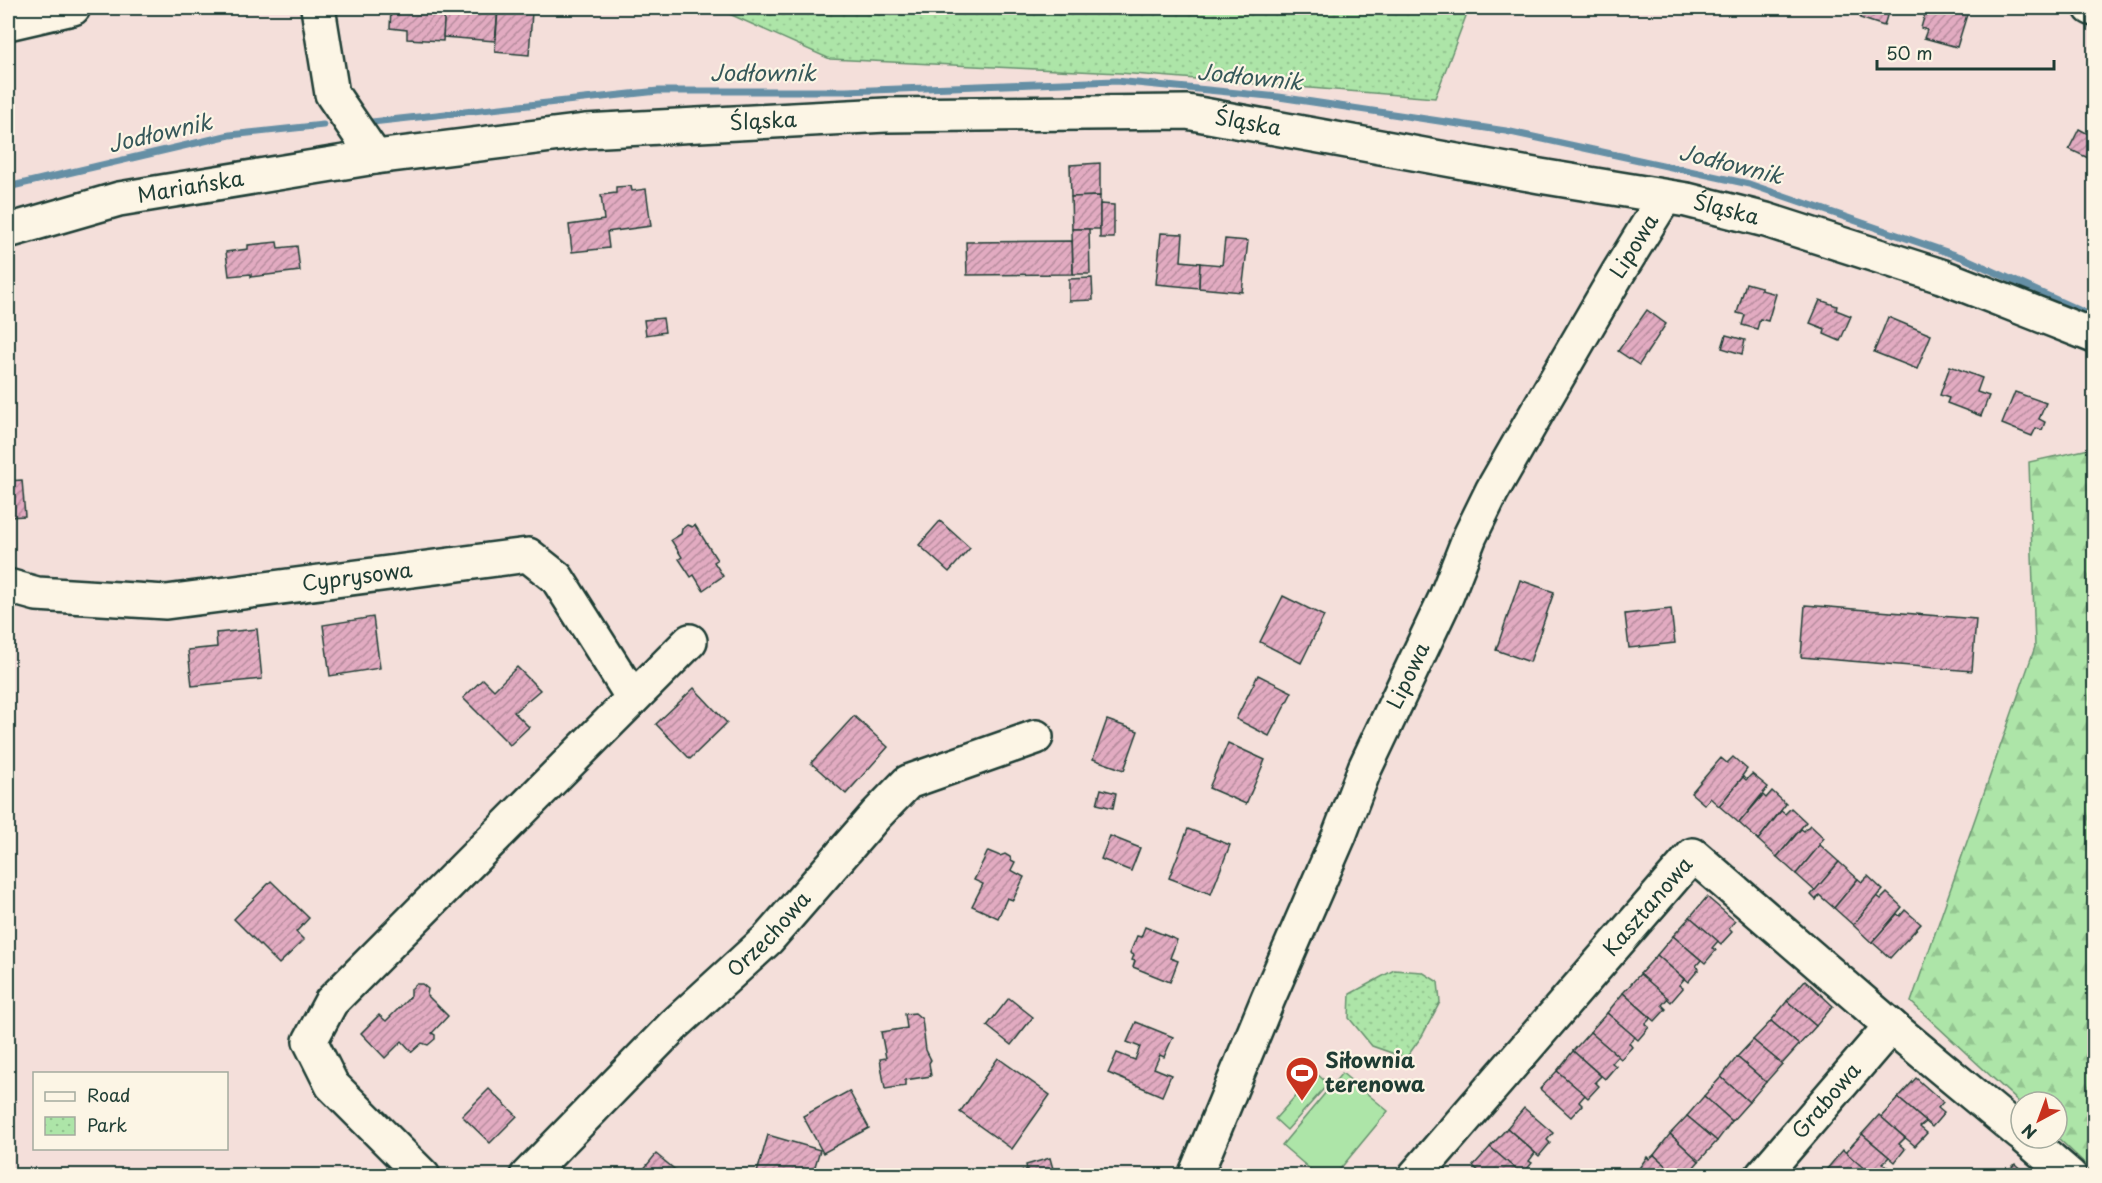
<svg xmlns="http://www.w3.org/2000/svg" width="2102" height="1183" font-family="'Playpen Sans',sans-serif">
<defs>
<pattern id="forest-firs" width="22" height="20" patternUnits="userSpaceOnUse" patternTransform="scale(1.5)"><rect width="22" height="20" fill="#ade5a8"/><path d="M5 1l3.5 6h-7zM16 11l3.5 6h-7z" fill="#94c591"/></pattern>
<pattern id="park-dots" width="8" height="8" patternUnits="userSpaceOnUse" patternTransform="scale(1.5)"><rect width="8" height="8" fill="#ade5a8"/><path d="M2 2h.1M6 6h.1" fill="none" stroke="#94c591" stroke-width="1.8" stroke-linecap="round"/></pattern>
<pattern id="building-hatch" width="6" height="6" patternUnits="userSpaceOnUse" patternTransform="scale(1.5)"><rect width="6" height="6" fill="#e2abc1"/><path d="M-1 1l2-2M0 6l6-6M5 7l2-2" fill="none" stroke="#b78c9e"/></pattern>
</defs>
<rect width="100%" height="100%" fill="#f4dfda"/>
<filter id="ink" filterUnits="userSpaceOnUse"><feTurbulence type="fractalNoise" baseFrequency=".0167" numOctaves="2"/><feDisplacementMap in="SourceGraphic" scale="12" xChannelSelector="R" yChannelSelector="G"/><feConvolveMatrix kernelMatrix="1 2 1 2 8 2 1 2 1" color-interpolation-filters="sRGB"/></filter>
<g filter="url(#ink)">
<polygon fill="url(#forest-firs)" stroke="#66916e" stroke-width="1.5" points="2094,448 2094,1172 2057,1137 2057,1102 2021,1102 2021,1104 1911,1002 2035,647 2029,462"/>
<g fill="url(#park-dots)" stroke="#66916e" stroke-width="1.5">
<polygon points="716,8 1469,8 1435,98 1120,73 830,59"/>
<polygon points="1394,970 1422,972 1438,982 1440,1002 1422,1036 1406,1058 1372,1046 1349,1018 1350,994"/>
</g>
<g fill="#ade5a8" stroke="#66916e" stroke-width="1.5">
<polygon points="1316,1073 1328,1084 1287,1130 1275,1119"/>
<polygon points="1342,1073 1388,1111 1335,1175 1317,1175 1282,1145"/>
</g>
<g fill="none" stroke-linecap="round" stroke-linejoin="round">
<g stroke="#658fa5" stroke-width="7">
<polyline points="372,122 658,91 846,91 1116,81 1279,97 1506,131 1749,184 1964,258 2094,317"/>
<polyline points="8,187 230,135 323,125"/>
</g>
</g>
<g fill="url(#building-hatch)" stroke="#1f3d34" stroke-width="1.5">
<polygon points="386,8 445,8 443,41 407,39 407,30 390,28 391,9"/>
<polygon points="445,8 498,9 495,41 443,37"/>
<polygon points="1863,8 1903,8 1901,13 1889,9 1884,26 1860,18"/>
<polygon points="1934,8 1969,8 1957,47 1924,38 1927,30 1921,28 1926,10 1933,12"/>
<polygon points="498,9 532,12 529,55 495,52"/>
<polygon points="2079,129 2094,137 2094,146 2088,158 2069,149"/>
<polygon points="1100,163 1100,196 1071,197 1070,165"/>
<polygon points="631,186 632,191 646,189 651,226 607,232 609,248 572,252 569,225 604,220 601,195 616,193 616,187"/>
<polygon points="1100,196 1100,229 1072,229 1071,197"/>
<polygon points="1100,204 1114,205 1114,238 1100,238"/>
<polygon points="1072,229 1089,229 1090,274 1073,274"/>
<polygon points="1161,233 1183,234 1181,261 1200,263 1199,288 1156,284"/>
<polygon points="1225,239 1248,241 1242,292 1199,288 1200,263 1222,265"/>
<polygon points="1072,241 1073,274 967,275 966,242"/>
<polygon points="277,242 278,248 297,246 300,271 251,277 251,274 229,276 226,252 248,249 248,245"/>
<polygon points="1092,278 1093,300 1069,301 1069,279"/>
<polygon points="1746,283 1761,287 1761,290 1776,294 1768,321 1760,319 1757,329 1742,325 1745,315 1737,313"/>
<polygon points="1820,300 1837,306 1836,310 1851,316 1840,341 1824,334 1825,329 1810,323"/>
<polygon points="1647,310 1666,324 1639,365 1618,351"/>
<polygon points="1888,317 1931,335 1917,369 1874,352"/>
<polygon points="663,318 665,332 646,335 644,320"/>
<polygon points="1726,335 1745,340 1742,354 1722,348"/>
<polygon points="1950,366 1982,378 1977,392 1989,396 1981,416 1947,403 1949,398 1940,395"/>
<polygon points="2015,392 2046,403 2039,419 2045,422 2042,430 2036,428 2032,436 2002,424"/>
<polygon points="22,480 25,516 8,517 8,481"/>
<polygon points="940,521 970,548 949,572 919,545"/>
<polygon points="687,525 692,527 695,525 717,560 714,562 723,576 703,590 694,575 691,577 679,559 682,557 671,540 681,534 682,529"/>
<polygon points="1520,580 1554,592 1530,662 1496,650"/>
<polygon points="1283,596 1324,616 1301,663 1260,642"/>
<polygon points="1805,605 1976,619 1972,671 1801,657"/>
<polygon points="1671,609 1675,643 1629,648 1625,614"/>
<polygon points="373,617 380,668 330,676 323,625"/>
<polygon points="257,629 262,679 192,686 188,650 217,647 216,633"/>
<polygon points="517,667 540,690 514,712 529,727 510,745 463,698 483,679 494,690"/>
<polygon points="1258,675 1292,692 1269,736 1236,719"/>
<polygon points="694,688 727,723 690,759 656,724"/>
<polygon points="854,716 888,747 846,794 811,763"/>
<polygon points="1107,720 1138,731 1124,770 1093,759"/>
<polygon points="1228,743 1265,760 1246,804 1209,788"/>
<polygon points="1733,757 1747,769 1742,776 1743,777 1719,806 1710,798 1705,805 1691,793 1721,758 1727,763"/>
<polygon points="1752,774 1768,787 1739,823 1719,806 1743,777 1746,780"/>
<polygon points="1101,789 1116,793 1113,808 1097,804"/>
<polygon points="1772,791 1786,804 1758,840 1739,823 1763,795 1766,798"/>
<polygon points="1791,808 1806,822 1777,857 1758,840 1781,811 1785,814"/>
<polygon points="1810,825 1824,838 1819,844 1820,845 1796,874 1777,857 1801,829 1804,831"/>
<polygon points="1188,829 1230,845 1211,894 1169,878"/>
<polygon points="1110,836 1140,848 1131,871 1101,859"/>
<polygon points="1820,845 1839,862 1815,891 1796,874"/>
<polygon points="988,851 1000,856 1005,854 1010,857 1011,860 1015,862 1011,870 1024,877 1013,900 1007,898 998,918 972,906 983,884 974,880"/>
<polygon points="1839,862 1858,879 1834,908 1819,895 1816,900 1811,895"/>
<polygon points="1868,876 1883,890 1853,925 1834,908 1858,879 1862,882"/>
<polygon points="271,881 309,918 296,932 304,940 279,964 234,919"/>
<polygon points="1887,893 1902,907 1872,943 1853,925 1877,896 1881,899"/>
<polygon points="1707,897 1735,921 1729,929 1732,932 1721,944 1690,917"/>
<polygon points="1905,910 1921,924 1890,958 1872,942 1897,914 1900,916"/>
<polygon points="1690,917 1718,941 1712,948 1716,950 1705,963 1673,936"/>
<polygon points="1145,927 1177,940 1170,958 1178,961 1170,982 1133,967 1135,961 1132,960 1134,955 1130,953 1137,936 1141,937"/>
<polygon points="1673,936 1701,960 1696,966 1699,969 1688,982 1657,955"/>
<polygon points="1657,955 1684,979 1679,985 1683,988 1671,1002 1640,974"/>
<polygon points="1640,974 1668,998 1662,1005 1666,1009 1655,1021 1623,993"/>
<polygon points="1805,980 1833,1006 1816,1026 1787,1001"/>
<polygon points="416,984 422,984 428,989 427,995 448,1016 432,1033 435,1035 435,1039 428,1045 422,1043 412,1052 402,1041 385,1058 361,1033 379,1015 386,1021 411,996 411,989"/>
<polygon points="1623,993 1651,1018 1645,1024 1649,1027 1638,1040 1607,1013"/>
<polygon points="1009,998 1033,1017 1011,1045 987,1026"/>
<polygon points="1787,1001 1816,1026 1799,1045 1771,1021"/>
<polygon points="915,1013 922,1019 926,1050 931,1060 929,1063 931,1076 905,1080 905,1086 885,1089 880,1059 886,1058 881,1032 907,1028 905,1014"/>
<polygon points="1607,1013 1635,1037 1629,1043 1632,1047 1621,1059 1590,1032"/>
<polygon points="1771,1021 1799,1045 1782,1064 1753,1040"/>
<polygon points="1136,1022 1173,1037 1164,1057 1160,1055 1154,1068 1171,1075 1162,1096 1108,1073 1117,1053 1135,1060 1140,1047 1127,1042"/>
<polygon points="1590,1032 1618,1056 1612,1063 1616,1066 1605,1079 1573,1051"/>
<polygon points="1753,1040 1782,1064 1766,1082 1737,1057"/>
<polygon points="1573,1051 1601,1076 1595,1082 1599,1086 1588,1098 1557,1071"/>
<polygon points="1737,1057 1766,1082 1749,1102 1721,1077"/>
<polygon points="998,1058 1050,1095 1012,1149 960,1112"/>
<polygon points="1557,1071 1585,1095 1579,1102 1582,1105 1571,1117 1540,1089"/>
<polygon points="1721,1077 1749,1102 1732,1121 1704,1096"/>
<polygon points="1916,1078 1943,1102 1938,1108 1944,1113 1932,1127 1898,1098"/>
<polygon points="489,1089 517,1116 490,1143 462,1116"/>
<polygon points="849,1091 869,1128 823,1153 803,1116"/>
<polygon points="1704,1096 1732,1121 1717,1141 1687,1116"/>
<polygon points="1898,1098 1926,1122 1920,1127 1927,1133 1915,1146 1881,1117"/>
<polygon points="1524,1108 1553,1133 1547,1140 1550,1143 1539,1156 1507,1128"/>
<polygon points="1879,1115 1905,1138 1899,1144 1905,1149 1895,1162 1862,1134"/>
<polygon points="1687,1116 1717,1141 1699,1161 1670,1134"/>
<polygon points="1507,1128 1535,1153 1529,1161 1532,1163 1522,1175 1490,1147"/>
<polygon points="1670,1134 1699,1161 1686,1176 1678,1176 1654,1155"/>
<polygon points="1862,1134 1889,1157 1883,1163 1889,1168 1883,1176 1871,1176 1845,1153"/>
<polygon points="768,1135 820,1150 812,1176 756,1176"/>
<polygon points="1490,1147 1519,1172 1516,1176 1484,1176 1473,1166"/>
<polygon points="1843,1150 1867,1171 1863,1176 1833,1176 1826,1170"/>
<polygon points="656,1154 679,1173 677,1176 638,1176"/>
<polygon points="1654,1155 1678,1176 1641,1176 1637,1171 1647,1157 1649,1159"/>
<polygon points="1050,1158 1055,1176 1005,1176 1027,1170 1026,1165"/>
<polygon points="2015,1164 2028,1176 2002,1176 2002,1171 2009,1170"/>
</g>
<g fill="none" stroke-linecap="round" stroke-linejoin="round">
<g stroke="#1f3d34" stroke-width="38">
<g id="minor">
<polyline points="318,8 332,94 375,157"/>
<polyline points="2091,8 2094,9"/>
<polyline points="8,23 73,8"/>
<path id="s1" d="M8,231L119,199L375,157L585,131L886,115L1187,112L1540,176L1687,200L1766,220L1941,276L2094,336"/>
<path id="s2" d="M8,586L37,594L166,602L528,555L557,578L633,698"/>
<polyline points="2026,1138 2070,1176"/>
<polyline points="423,1176 332,1085 310,1041 331,1002 690,641"/>
<path id="s3" d="M527,1176L673,1026L768,939L876,815L908,782L1036,737"/>
<path id="s4" d="M1195,1176L1268,999L1339,836L1365,768L1446,597L1470,536L1492,491L1536,414L1618,273L1665,197"/>
<path id="s5" d="M1415,1176L1693,855L1891,1026L2021,1134"/>
<path id="s6" d="M1762,1176L1891,1026"/>
</g>
</g>
<use href="#minor" stroke="#fcf5e5" stroke-width="33"/>
</g>
</g>
<defs>
<g id="stadium-pin" transform="scale(1.725)"><path d="M0 17L-7.5 6A9.5 9.5 0 1 1 7.5 6Z" fill="#c8321e" stroke="#fcf5e5"/><path d="M0-5a6.5 5 0 1 0 0 10a6.5 5 0 1 0 0-10ZM-3.5-1.8h7v3.6h-7Z" fill="#fff"/></g>
</defs>
<g fill-rule="evenodd">
<use href="#stadium-pin" x="1302" y="1073"/>
</g>
<g text-anchor="middle" stroke-width="4.5" stroke-linejoin="round" paint-order="stroke">
<g font-size="21" fill="#1f3d34" stroke="#fcf5e5">
<text dy="7" stroke="none"><textPath href="#s1" startOffset="765">Śląska</textPath></text>
<text dy="7" stroke="none"><textPath href="#s1" startOffset="1251">Śląska</textPath></text>
<text dy="7" stroke="none"><textPath href="#s1" startOffset="188">Mariańska</textPath></text>
<text dy="7" stroke="none"><textPath href="#s1" startOffset="1737">Śląska</textPath></text>
<text dy="7" stroke="none"><textPath href="#s4" startOffset="1030">Lipowa</textPath></text>
<text dy="7" stroke="none"><textPath href="#s2" startOffset="352">Cyprysowa</textPath></text>
<text dy="7" stroke="none"><textPath href="#s4" startOffset="544">Lipowa</textPath></text>
<text dy="7" stroke="none"><textPath href="#s5" startOffset="356">Kasztanowa</textPath></text>
<text dy="7" stroke="none"><textPath href="#s3" startOffset="342">Orzechowa</textPath></text>
<text dy="7" stroke="none"><textPath href="#s6" startOffset="99">Grabowa</textPath></text>
</g>
<g font-size="21" font-weight="bold" fill="#1f3d34" stroke="#fcf5e5" text-anchor="start">
<text x="1325" y="1068">Siłownia<tspan x="1325" dy="24">terenowa</tspan></text>
</g>
<g font-size="22" font-style="italic" fill="#36585a" stroke="#fcf5e5">
<text x="763" y="81">Jodłownik</text>
<text transform="translate(1250 77) rotate(6)" y="8">Jodłownik</text>
<text transform="translate(160 133) rotate(-13)" y="8">Jodłownik</text>
<text transform="translate(1731 164) rotate(14)" y="8">Jodłownik</text>
</g>
</g>
<rect width="2102" height="1183" fill="none" stroke="#fcf5e5" stroke-width="30"/>
<rect x="15" y="15" width="2072" height="1153" fill="none" stroke="#1f3d34" stroke-width="2" filter="url(#ink)"/>
<rect x="33" y="1072" width="195" height="78" fill="#fcf5e5" stroke="#a4ab9e" stroke-width="1.5"/>
<rect x="45" y="1092" width="30" height="9" fill="#fcf5e5" stroke="#a4ab9e" stroke-width="1.5"/>
<text x="87" y="1102" font-size="18" fill="#1f3d34">Road</text>
<rect x="45" y="1117" width="30" height="18" fill="url(#park-dots)" stroke="#a4ab9e" stroke-width="1.5"/>
<text x="87" y="1132" font-size="18" fill="#1f3d34">Park</text>
<g transform="translate(2039 1120) rotate(221)"><circle r="28" fill="#fcf5e5" stroke="#a4ab9e" stroke-width="1.5"/>
<path d="M0-4.5L10 22L0 15L-10 22Z" fill="#c8321e"/>
<text y="-9" font-size="16" font-weight="bold" text-anchor="middle" fill="#1f3d34">N</text>
</g>
<path d="M1877 60v9h177v-9" fill="none" stroke="#1f3d34" stroke-width="3"/>
<text x="1886" y="60" font-size="18" fill="#1f3d34" stroke="#fcf5e5" stroke-width="4.5" paint-order="stroke">50 m</text>
</svg>
